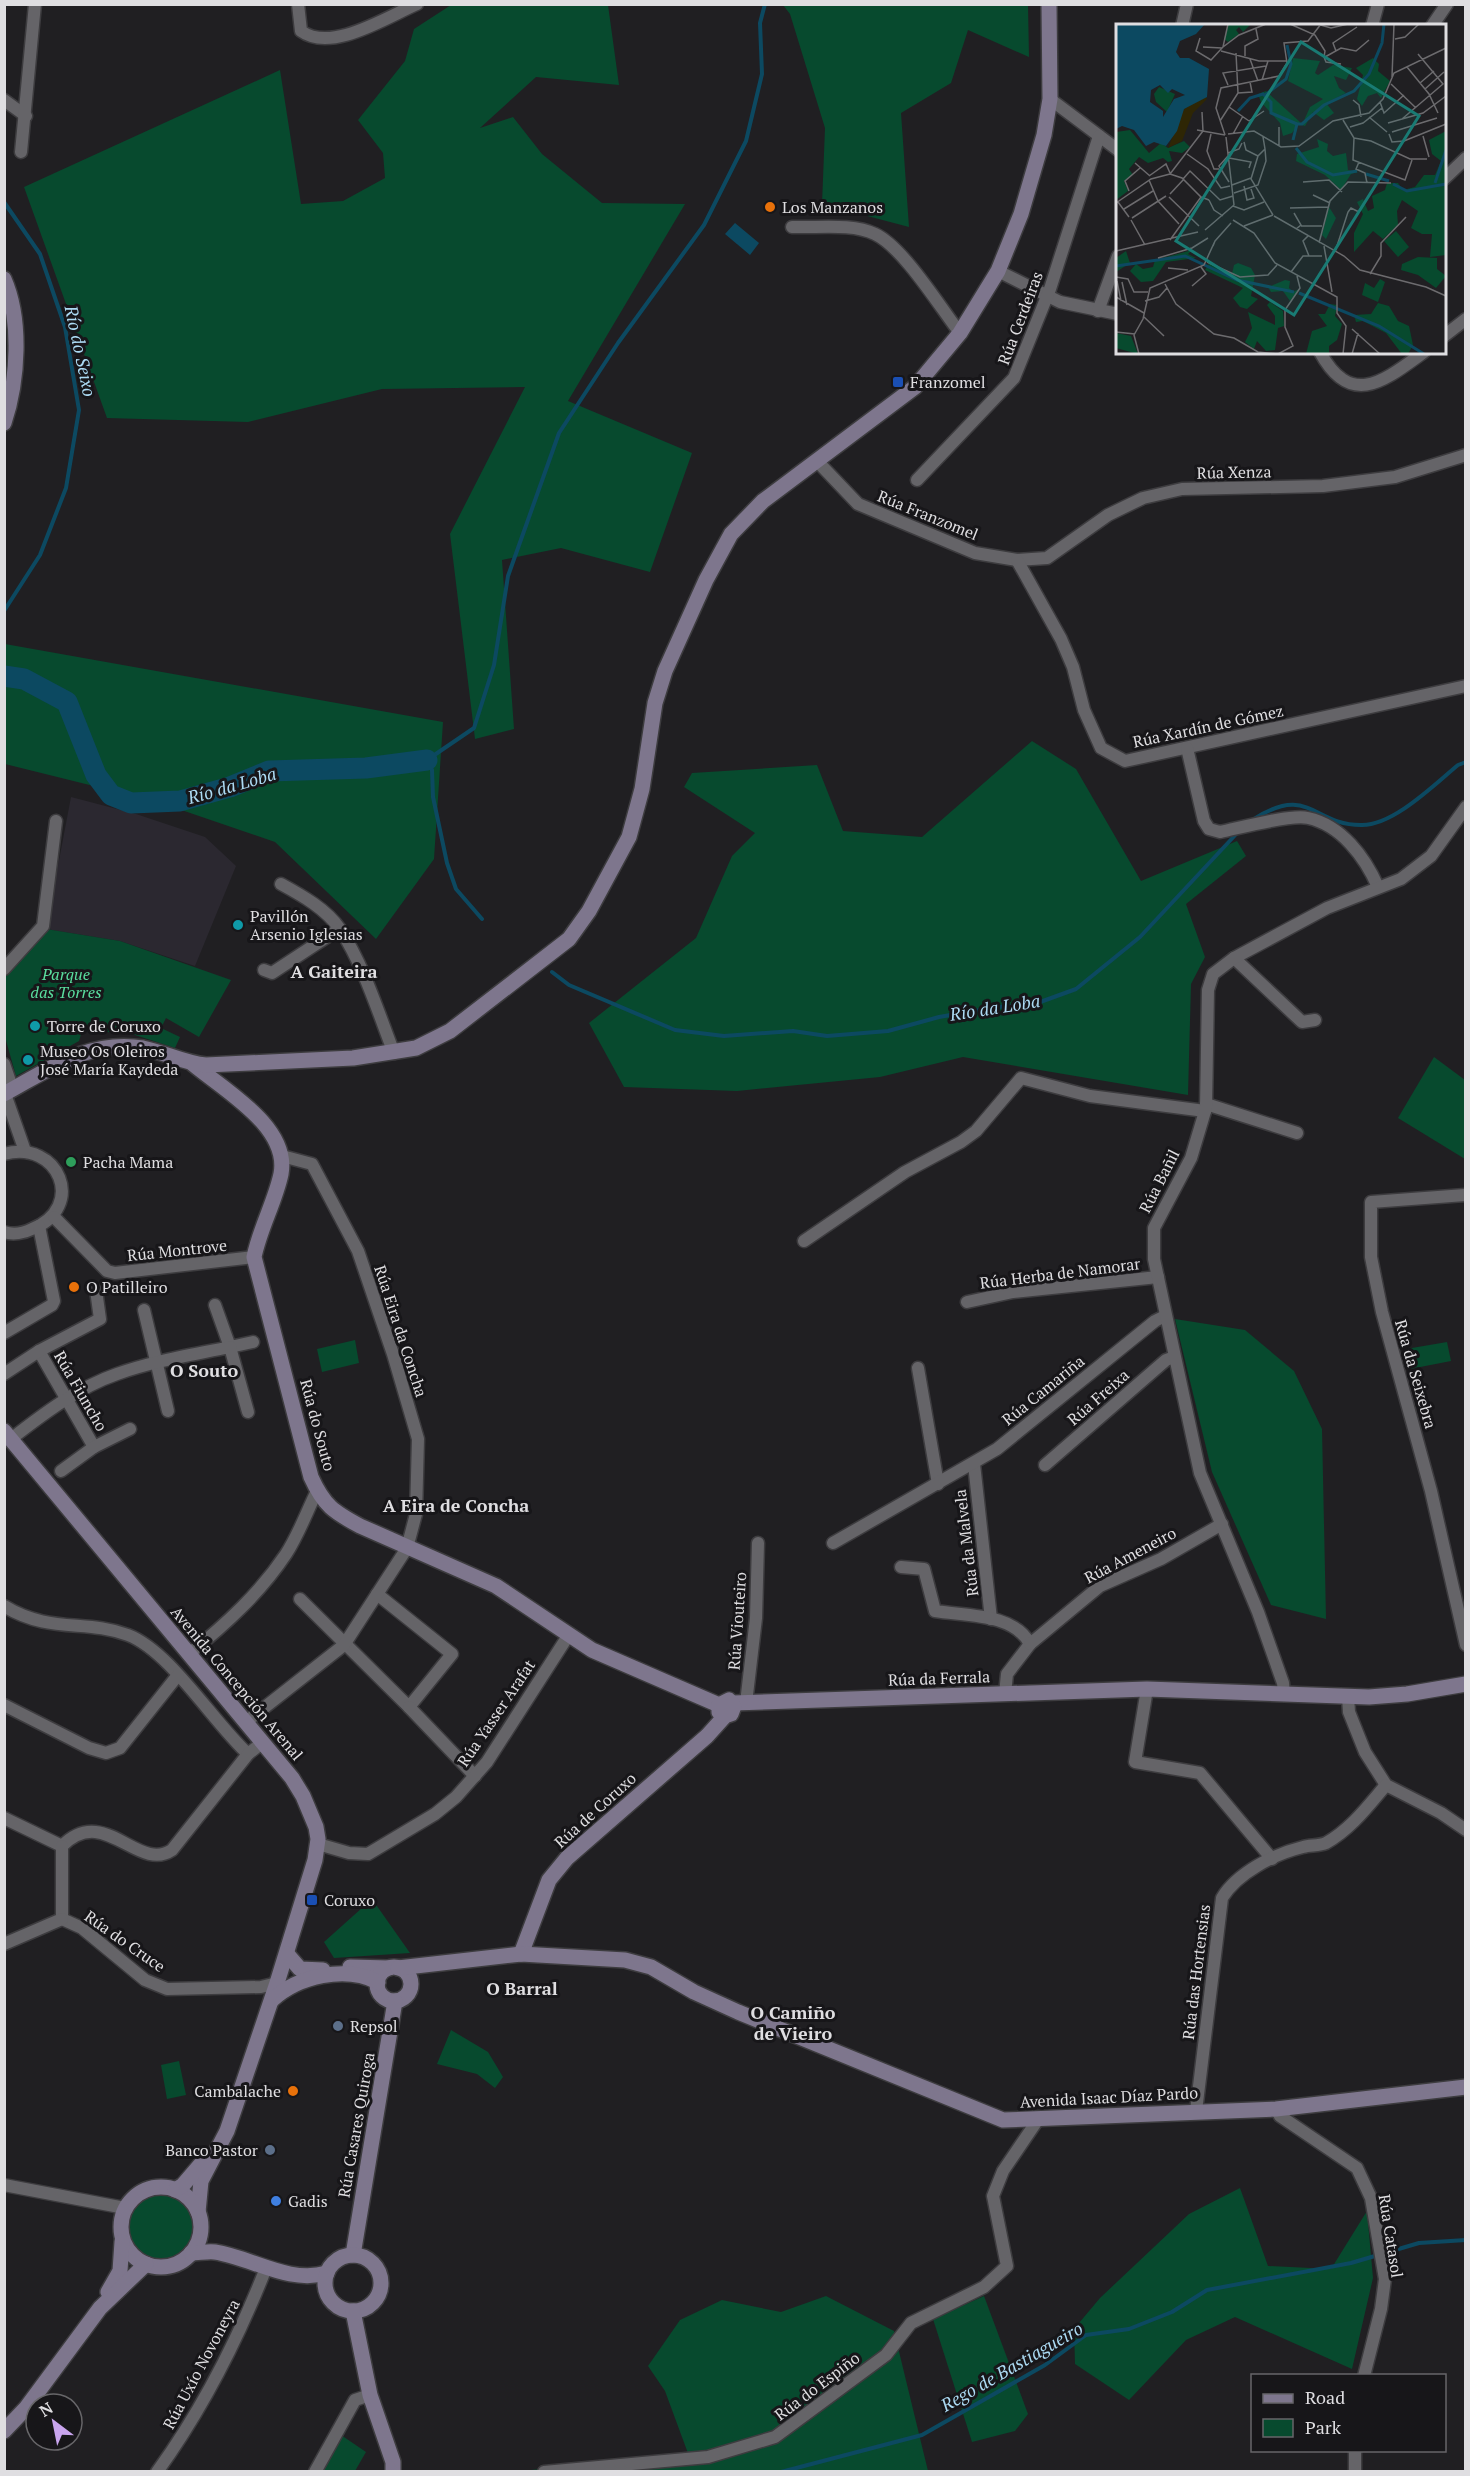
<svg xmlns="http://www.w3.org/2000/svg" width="1470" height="2476" font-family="'PT Serif',serif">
<rect width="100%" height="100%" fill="#201f22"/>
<polygon fill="#2b2830" points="71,797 136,814 205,837 236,866 195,966 120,941 46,929"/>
<g fill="#074a2e">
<polygon points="451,5 608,5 619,85 536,77 480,128 513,117 542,154 602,203 685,204 568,401 692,453 650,572 561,548 502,560 514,729 475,739 450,534 525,387 382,389 248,422 107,418 24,187 280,70 301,204 343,201 385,178 383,153 358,120 405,61 414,29"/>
<polygon points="783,5 1028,5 1029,57 968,30 951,83 901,113 909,227 822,204 825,128 790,14"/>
<polygon points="5,644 443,722 434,859 376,939 275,842 158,802 5,764"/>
<polygon points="1032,741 1076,769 1141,881 1237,841 1246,856 1186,904 1205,957 1191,984 1188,1095 963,1057 880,1077 737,1091 624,1087 589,1023 696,938 732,856 755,833 684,787 692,773 817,765 843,831 922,837"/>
<polygon points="46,929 120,941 231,980 199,1037 166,1018 161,1028 180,1037 175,1048 129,1033 82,1031 79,1041 16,1076 5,1037 4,972"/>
<polygon points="1434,1057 1465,1080 1465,1159 1398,1118"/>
<polygon points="1175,1319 1245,1330 1294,1371 1322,1429 1326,1619 1271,1605 1212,1472"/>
<polygon points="355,1340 359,1363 322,1372 317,1349"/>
<polygon points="1447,1342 1451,1361 1410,1369 1406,1349"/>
<polygon points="372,1899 410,1953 334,1958 324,1942"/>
<polygon points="451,2030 488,2052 503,2077 495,2088 477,2074 437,2064"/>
<polygon points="179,2061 186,2095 167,2099 161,2065"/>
<polygon points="1240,2188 1268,2266 1331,2269 1367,2211 1373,2278 1352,2369 1235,2317 1186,2340 1129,2400 1075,2364 1074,2329 1100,2298 1189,2214"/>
<circle cx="160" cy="2226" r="33"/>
<polygon points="826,2296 894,2331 928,2471 431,2472 531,2470 689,2456 665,2391 648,2366 680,2320 722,2300 781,2312"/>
<polygon points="984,2296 1028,2414 1015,2431 972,2442 933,2319"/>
<polygon points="341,2435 366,2452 355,2471 319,2472"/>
</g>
<polygon fill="#0c4961" points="735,223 759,243 750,255 725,234"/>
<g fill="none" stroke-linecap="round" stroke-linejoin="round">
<g stroke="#0c4961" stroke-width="4">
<polyline points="4,202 40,254 65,327 79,410 66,488 40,555 4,611"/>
<path d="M1254,819C1309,784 1313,825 1361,825C1393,826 1435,784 1458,765L1466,762"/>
<polyline points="482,919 456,889 447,863 433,797 432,770 427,760 474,728 494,665 508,576 559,433 618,343 704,225 746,141 762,74 760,23 765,4"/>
<polyline points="552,972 569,985 675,1030 724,1036 793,1031 827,1036 888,1031 939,1017 997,1007 1032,1005 1076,989 1140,937 1239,831"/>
<polyline points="781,2472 922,2435 1045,2365 1086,2335 1129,2329 1172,2312 1207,2290 1351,2263 1419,2243 1466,2240"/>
</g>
<polyline stroke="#0c4961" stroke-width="21" points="4,676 24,679 67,702 96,775 111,795 131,803 180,801 230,787 269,771 366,768 427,760"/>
<g stroke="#3d3c3f" stroke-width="15">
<g id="street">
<path d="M298,4L301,31C331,53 385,18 417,4"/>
<polyline points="1182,26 1187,4"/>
<polyline points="1372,26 1378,4"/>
<polyline points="1432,26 1447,4"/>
<polyline points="1050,99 1118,150"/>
<polyline points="4,100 26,116"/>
<polyline points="21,152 35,4"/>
<polyline points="1444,179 1466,158"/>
<path d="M792,227C818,228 852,223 875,234C903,247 940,307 960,333"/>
<polyline points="998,271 1060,302 1118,314"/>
<polyline points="1098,311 1118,256"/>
<polyline points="1444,336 1466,319"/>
<path d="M1320,352C1351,409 1384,381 1424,352"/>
<polyline points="817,461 858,504 975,553 1017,560 1047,558 1108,515 1143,498 1182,489 1323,486 1395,477 1466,455"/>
<polyline points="917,480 1014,378 1050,289 1099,136"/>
<polyline points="1017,560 1061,639 1073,667 1084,710 1101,748 1125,761 1466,686"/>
<path d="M1187,748L1204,821L1209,829L1220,832C1240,828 1290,814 1308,818C1341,825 1365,857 1378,887"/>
<path d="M281,884C303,896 326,909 340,929C364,966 378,1012 394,1053"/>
<polyline points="1234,958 1302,1022 1315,1020"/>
<polyline points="4,969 43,926 56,821"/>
<polyline points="264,970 272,973 339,929"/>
<polyline points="4,1064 13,1090"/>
<polyline points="5,1094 25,1151"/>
<polyline points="1206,1104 1297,1133"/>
<path d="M4,1154C59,1139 87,1207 32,1229C24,1233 13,1235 4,1232"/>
<polyline points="1465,1195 1371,1202 1371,1257 1382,1312 1431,1491 1466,1645"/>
<polyline points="54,1217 107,1271 115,1273 254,1257"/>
<polyline points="804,1241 905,1172 961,1142 976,1131 1021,1078 1090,1096 1205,1111"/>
<polyline points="967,1302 1013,1292 1158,1277"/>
<polyline points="215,1305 230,1347 253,1342"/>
<polyline points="144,1310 168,1411"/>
<polyline points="4,1333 52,1305 54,1301 39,1226"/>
<polyline points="39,1351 94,1447"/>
<polyline points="918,1368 938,1484"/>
<polyline points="4,1374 39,1351 100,1319 96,1290"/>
<path d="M11,1439C43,1414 79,1387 117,1374C153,1361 192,1355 230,1347L248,1412"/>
<polyline points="974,1464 991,1619"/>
<polyline points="1045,1465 1166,1360 1174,1357"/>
<polyline points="61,1471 94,1447 130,1429"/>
<polyline points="833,1543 997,1449 1155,1321 1165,1316"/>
<path d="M901,1567L924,1569L935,1611C965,1616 1014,1613 1030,1644L1007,1674L1005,1694"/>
<polyline points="300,1599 409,1707 452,1654 377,1594"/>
<path d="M4,1606C50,1634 86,1619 128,1635C170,1651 213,1722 248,1754"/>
<polyline points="1030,1644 1100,1586 1161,1559 1222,1524"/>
<path d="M189,1654C226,1624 260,1593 286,1554C299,1534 307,1511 317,1491"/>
<polyline points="1147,1689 1135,1762 1200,1773 1272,1859"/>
<polyline points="1284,1694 1283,1683 1258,1612 1200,1473 1154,1259 1154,1228 1191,1158 1206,1108 1208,990 1213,974 1234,958 1327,908 1401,879 1431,856 1466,807"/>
<polyline points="1348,1697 1349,1712 1365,1752 1386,1785 1441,1813 1466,1830"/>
<polyline points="746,1703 756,1618 758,1543"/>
<polyline points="4,1705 89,1748 106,1753 120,1748 178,1675"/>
<polyline points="409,1707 475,1776"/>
<polyline points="246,1722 344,1645 407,1548 416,1514 418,1439 393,1354 358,1251 312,1164 282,1156"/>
<path d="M4,1818L62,1846C104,1803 138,1873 172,1850L248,1754L263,1742"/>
<polyline points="318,1844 349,1853 368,1854 435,1814 456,1797 487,1762 568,1636"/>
<polyline points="62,1919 82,1928 145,1980 167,1989 261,1987 277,1983"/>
<polyline points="62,1919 62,1846"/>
<polyline points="4,1944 62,1919"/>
<polyline points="1276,2109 1280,2116 1357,2168 1371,2198 1385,2279 1381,2309 1364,2376"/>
<path d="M1196,2111L1222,1898C1237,1873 1274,1854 1303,1847C1310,1845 1319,1846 1326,1843C1351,1829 1368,1806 1386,1785"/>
<polyline points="4,2185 125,2208"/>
<path d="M157,2472C202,2410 238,2339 266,2268"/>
<polyline points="315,2472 355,2400 370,2395"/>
<polyline points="544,2472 708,2457 775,2437 886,2355 911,2323 984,2287 1007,2266 993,2196 1003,2171 1037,2121"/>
<polyline points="1355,2472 1355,2450"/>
</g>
</g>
<g stroke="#3d3c3f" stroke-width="18">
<g id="secondary">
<path d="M4,279C22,320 18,381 4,423"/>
<path d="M193,1064C224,1090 290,1127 281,1174C275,1202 260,1228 254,1257L311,1477C324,1506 334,1512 360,1526L496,1586L592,1650L719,1705"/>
<path d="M4,1094C50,1069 89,1039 143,1048C164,1052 184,1063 206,1065L353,1058L416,1048L450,1031L569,939L589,911L629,837L642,789L655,703L665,671L706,580L731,534L763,501L915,387L960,333L998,271L1021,214L1044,135L1050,99L1049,4"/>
<polyline points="4,1431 292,1778 303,1796 316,1827 318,1839 315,1860 277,1983 227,2131 201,2181 198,2212"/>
<polyline points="733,1703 1147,1689 1369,1697 1407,1694 1466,1684"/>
<polyline points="287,1954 300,1969 323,1970"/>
<polyline points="521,1954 549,1880 567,1858 707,1736 725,1716 731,1714 734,1706 729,1700 719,1705 719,1712 725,1716"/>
<polyline points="350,1967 389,1968"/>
<circle cx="394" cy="1984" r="17"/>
<polyline points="398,1968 521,1954 625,1960 651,1967 694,1992 738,2012 1003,2120 1276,2109 1466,2087"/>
<path d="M272,2000C298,1976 345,1965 378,1982"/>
<circle cx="161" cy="2227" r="40"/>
<polyline points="175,2190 183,2185 207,2157"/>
<path d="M191,2253C199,2253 208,2251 215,2252C253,2258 288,2284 327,2273"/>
<polyline points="353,2255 395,2001"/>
<circle cx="353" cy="2283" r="28"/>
<polyline points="108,2292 120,2271 122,2242"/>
<polyline points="353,2311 370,2395 393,2462 393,2472"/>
<polyline points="4,2431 26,2408 100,2308 146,2264"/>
</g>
</g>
<use href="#street" stroke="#656468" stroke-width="12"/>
<use href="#secondary" stroke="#7e768d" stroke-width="15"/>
</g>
<g fill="#e8710a" stroke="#171619" stroke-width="2">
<circle cx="770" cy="207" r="6"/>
<circle cx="74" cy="1287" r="6"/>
<circle cx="293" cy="2091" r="6"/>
</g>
<g fill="#1a4fb4" stroke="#171619" stroke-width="2">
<rect x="892" y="376" width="12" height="12" rx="3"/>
<rect x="306" y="1894" width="12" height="12" rx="3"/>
</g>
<g fill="#0f9aa8" stroke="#171619" stroke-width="2">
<circle cx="238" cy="925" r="6"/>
<circle cx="35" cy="1026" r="6"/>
<circle cx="28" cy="1060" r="6"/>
</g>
<circle fill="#2e9e5b" stroke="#171619" stroke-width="2" cx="71" cy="1162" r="6"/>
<g fill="#5c6f8a" stroke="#171619" stroke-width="2">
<circle cx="338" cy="2026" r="6"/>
<circle cx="270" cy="2150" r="6"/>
</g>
<circle fill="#3f7fe0" stroke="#171619" stroke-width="2" cx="276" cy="2201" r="6"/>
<g text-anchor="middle" stroke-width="6" stroke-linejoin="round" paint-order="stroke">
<g font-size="16" fill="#dfdee1" stroke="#171619" text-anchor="start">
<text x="782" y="213">Los Manzanos</text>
<text x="910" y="388">Franzomel</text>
<text x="250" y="922">Pavillón<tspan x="250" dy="18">Arsenio Iglesias</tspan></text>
<text x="47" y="1032">Torre de Coruxo</text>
<text x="40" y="1057">Museo Os Oleiros<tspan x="40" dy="18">José María Kaydeda</tspan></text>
<text x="83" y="1168">Pacha Mama</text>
<text x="86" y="1293">O Patilleiro</text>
<text x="324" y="1906">Coruxo</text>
<text x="350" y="2032">Repsol</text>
<text x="281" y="2097" text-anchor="end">Cambalache</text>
<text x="258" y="2156" text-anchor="end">Banco Pastor</text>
<text x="288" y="2207">Gadis</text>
</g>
<g font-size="16" fill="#dfdee1" stroke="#171619">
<text transform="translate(1020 318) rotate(-69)" y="6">Rúa Cerdeiras</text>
<text transform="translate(1234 472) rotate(-1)" y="6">Rúa Xenza</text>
<text transform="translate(928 515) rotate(22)" y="6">Rúa Franzomel</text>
<text transform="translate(1208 726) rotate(-12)" y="6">Rúa Xardín de Gómez</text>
<text transform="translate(1159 1181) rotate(-63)" y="6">Rúa Bañil</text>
<text transform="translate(177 1250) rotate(-6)" y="6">Rúa Montrove</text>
<text transform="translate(1060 1273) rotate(-7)" y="6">Rúa Herba de Namorar</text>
<text transform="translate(401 1331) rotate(72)" y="6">Rúa Eira da Concha</text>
<text transform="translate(1416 1374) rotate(74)" y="6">Rúa da Seixebra</text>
<text transform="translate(1043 1390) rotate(-39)" y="6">Rúa Camariña</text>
<text transform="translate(81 1391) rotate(60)" y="6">Rúa Fiuncho</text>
<text transform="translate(1098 1397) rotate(-41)" y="6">Rúa Freixa</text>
<text transform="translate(318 1425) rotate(75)" y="6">Rúa do Souto</text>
<text transform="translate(966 1543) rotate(-97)" y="6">Rúa da Malvela</text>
<text transform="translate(1130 1555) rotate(-28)" y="6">Rúa Ameneiro</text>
<text transform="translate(737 1621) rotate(-86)" y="6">Rúa Viouteiro</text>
<text transform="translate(939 1678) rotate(-2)" y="6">Rúa da Ferrala</text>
<text transform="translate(237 1683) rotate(50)" y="6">Avenida Concepción Arenal</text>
<text transform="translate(496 1713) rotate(-56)" y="6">Rúa Yasser Arafat</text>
<text transform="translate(595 1810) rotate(-42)" y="6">Rúa de Coruxo</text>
<text transform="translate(125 1941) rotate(35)" y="6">Rúa do Cruce</text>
<text transform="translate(1196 1972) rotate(-83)" y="6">Rúa das Hortensias</text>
<text transform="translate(1109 2097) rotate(-3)" y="6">Avenida Isaac Díaz Pardo</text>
<text transform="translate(356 2125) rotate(-80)" y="6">Rúa Casares Quiroga</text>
<text transform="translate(1391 2236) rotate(81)" y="6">Rúa Catasol</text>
<text transform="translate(201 2364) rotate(-62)" y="6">Rúa Uxío Novoneyra</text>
<text transform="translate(817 2386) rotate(-37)" y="6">Rúa do Espiño</text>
</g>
<g font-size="16" font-style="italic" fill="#5add9e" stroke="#171619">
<text x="66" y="980">Parque<tspan x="66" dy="18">das Torres</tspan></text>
</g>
<g font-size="18" font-style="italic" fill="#acdaf3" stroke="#171619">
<text transform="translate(80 351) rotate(78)" y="6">Río do Seixo</text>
<text transform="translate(232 786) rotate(-16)" y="6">Río da Loba</text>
<text transform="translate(995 1008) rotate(-9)" y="6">Río da Loba</text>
<text transform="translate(1012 2367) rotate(-30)" y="6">Rego de Bastiagueiro</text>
</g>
<g font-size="18" font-weight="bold" fill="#dfdee1" stroke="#171619">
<text x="334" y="978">A Gaiteira</text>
<text x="204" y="1377">O Souto</text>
<text x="456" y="1512">A Eira de Concha</text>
<text x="522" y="1995">O Barral</text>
<text x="793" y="2019">O Camiño<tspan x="793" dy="21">de Vieiro</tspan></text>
</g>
</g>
<g transform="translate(1116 24)">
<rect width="330" height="330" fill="#201f22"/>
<path d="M112,0H135L127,8L123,3L120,6L123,10L112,18L108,15ZM177,34L204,37L199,49L202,51L217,41L236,44L230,56L218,52L223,64L230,69L210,79L218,89L208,96L197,88L189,102L186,101L194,83L207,75L172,57ZM257,34L263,40L262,47L274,57L265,74L261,69L252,72L246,82L241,75L247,51L240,44ZM43,63L59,70L51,88L40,78L38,70ZM150,67L184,98L176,109L167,112L164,99L145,78L142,70ZM14,106L33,129L45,119L52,124L68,117L74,123L66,129L53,127L56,137L52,138L47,134L32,139L23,133L13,145L17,151L8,157L12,167L0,176V108ZM330,107V231L314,233L316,210H306L295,204L302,187L286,176L281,187L282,201L267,215L257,207L238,228V209L247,190L241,178L247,175L252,187L258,184L256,172L269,166L271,159H282L287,166L299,163L308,151H319L325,137L316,130L313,116ZM201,115L212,120L211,127L217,132L230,129L232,146L242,148L235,150L225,166L209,151L180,137L181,130L203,123ZM213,183L220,194L210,215L206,211ZM280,207L293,223L282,233L268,217ZM76,226L72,230L80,234L50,238L37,257L25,258L14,247L20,240L27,245L37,243L39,236ZM10,227L14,239L0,248V234ZM302,233L321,234V245L330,252L320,264L302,251L285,246L286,240ZM94,238L116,250L118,241L122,239L135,244L139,251L135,272L142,275L131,285L124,283L117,274L127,264L89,246ZM264,255L269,258L262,278L246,271L249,259L258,264ZM169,256L174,257L173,264L177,268L183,265L174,277L167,267L155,268L152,263ZM154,278L167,287L168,302L162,304L159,326L150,327L141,317L138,325L129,318L136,304L132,288L159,301V292L151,281ZM262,279L273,282L282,297L293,302L297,321L292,330H286L270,309L247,297L240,298L238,291L255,290ZM214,280L221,281L219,292L226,300L221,316L213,322V330H190L196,307L211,302L202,290H209ZM0,309L15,312L22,330L0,324Z" fill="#074a2e"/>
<path d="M89,72L91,75L77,89L66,117L52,124L68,85Z" fill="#2e2605"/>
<path d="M0,0H89L80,10L64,17L60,28L64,34H73L93,45L91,73L68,85L61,107L50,122L38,118L30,122L18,106L6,102L0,105ZM44,61L52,69L56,65L69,71L58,75L47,93V87L34,78L35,66Z" fill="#0c4961" fill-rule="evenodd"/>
<path fill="none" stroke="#0c4961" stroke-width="3" d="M149,71L170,55L175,40L171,21M122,87L134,74L147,70L155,78V89L181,100M177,116L181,100H186L208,81L238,67L253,50L266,19L268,0M180,124L191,138L217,151L241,147M250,150L273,157M319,159L330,126M277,160L291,167L330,160M0,242L69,232L121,256L178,268M183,269L263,302L308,330"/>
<path fill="none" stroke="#6c6b6e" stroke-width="1.5" d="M174,0L199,11L209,27L208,33M201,0L215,4L232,0M84,14L80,27L95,36L107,23L112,0M279,15L289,13L303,0M87,23L106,24M107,23L123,11L150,0M105,27L143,37H171M220,27L217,19L241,3M129,32V22L142,15L140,5M208,33L210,38L225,40M209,33L225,24L240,27L253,16M134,35L142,57M291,43L313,70L322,89M276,53L278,0M146,56L152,37M304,59L318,47M275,60L300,84M112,61L107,49L150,42M309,65L328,48M122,69L136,68L134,58M237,76L243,81L245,93M264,78L268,89L288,71M113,83L133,97M253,93L271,108M286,95L327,60L302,30M227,96L238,114L237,136L289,156L296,136M104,97L122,69L120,29M133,97L148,87M272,99L307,89L330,72M163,103V122M234,103L247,99L266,84M81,106L109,111M276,108L321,94M95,110L91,127L98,145H103M112,110L138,107L165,123L183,122L217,97L253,89L267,75L278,49L330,24M117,110L127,92M273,110L276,118L288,117L330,100M109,111L100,84L105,64L163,52L171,39L168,19L192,17L205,0M307,112L313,133M147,113L149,125L142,132L135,155L157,191M238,114L255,117L294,135H311M128,118L130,126L142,132M112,129L123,125L126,119M71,130L92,145L105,164L114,162M112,132L103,142L113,158M113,134L135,138L133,144M243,138L240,145L249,149L251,159M19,139L34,152M54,150L87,107L86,88M54,150L66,154L85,173L93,176M33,152L50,140L54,149M67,155L74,147L104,176L117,172M33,156L42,177L63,200M187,158L213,156L226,168M116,161L135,154M128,162L131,176L138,174L135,165M13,167L9,157L24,144M118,169L142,161L150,137L149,125M54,170L68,155M197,171L214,179M53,173L83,202M93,176L98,186L107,192M2,178L13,193M0,179L35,155L54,150M117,182L128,186L148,178M174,184L212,183M8,185L37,167M178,189L185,201L180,205M158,192L228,232L244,246L310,263L330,272M16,194L50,172M15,196L29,221M117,196L138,209L159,239L221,273V289L230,302L227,330M128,202L157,191M185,202H206M89,206L118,181L110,113M192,212L187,217L193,232M54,216L85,173M99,217L115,199M203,219L214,177L232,158L275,159M208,222L216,268M0,227L82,208M219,228L232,188L235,184L243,188M42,234L76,224L92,214M91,238L124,253L152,251L161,241M52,244L72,246M175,248L187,232H206M254,250L265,232V219L290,193M0,253L12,255L18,268H32M1,257L5,277M6,258L11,281M49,260L60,280L98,310L118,314L142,328L162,330L177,322L169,303V286L184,264L181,252M76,262L90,250L85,243M0,273L28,289M29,277L43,273L51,264M28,293L48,312M236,305L264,330M0,308L19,310M23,330L18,311L27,295L34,264L88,241L99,217L97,222M236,330L242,309"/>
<path fill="#197b74" fill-opacity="0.15" stroke="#197b74" stroke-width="3" d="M185,18L303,92L178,291L60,217Z"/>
<rect width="330" height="330" fill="none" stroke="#dfdee1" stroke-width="3"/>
</g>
<rect width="1470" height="2476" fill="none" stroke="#dfdee1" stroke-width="12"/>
<rect x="1251" y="2374" width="195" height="78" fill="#171619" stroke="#676669" stroke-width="1.5"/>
<rect x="1263" y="2394" width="30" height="9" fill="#7e768d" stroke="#676669" stroke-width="1.5"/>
<text x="1305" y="2404" font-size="18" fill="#dfdee1">Road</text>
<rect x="1263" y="2419" width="30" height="18" fill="#074a2e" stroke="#676669" stroke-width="1.5"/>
<text x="1305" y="2434" font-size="18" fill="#dfdee1">Park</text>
<g transform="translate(54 2422) rotate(328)"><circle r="28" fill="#171619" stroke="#676669" stroke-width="1.5"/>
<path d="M0-4.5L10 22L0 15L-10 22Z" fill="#c9a5ee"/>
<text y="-9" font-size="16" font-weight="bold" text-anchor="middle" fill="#dfdee1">N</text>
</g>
</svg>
